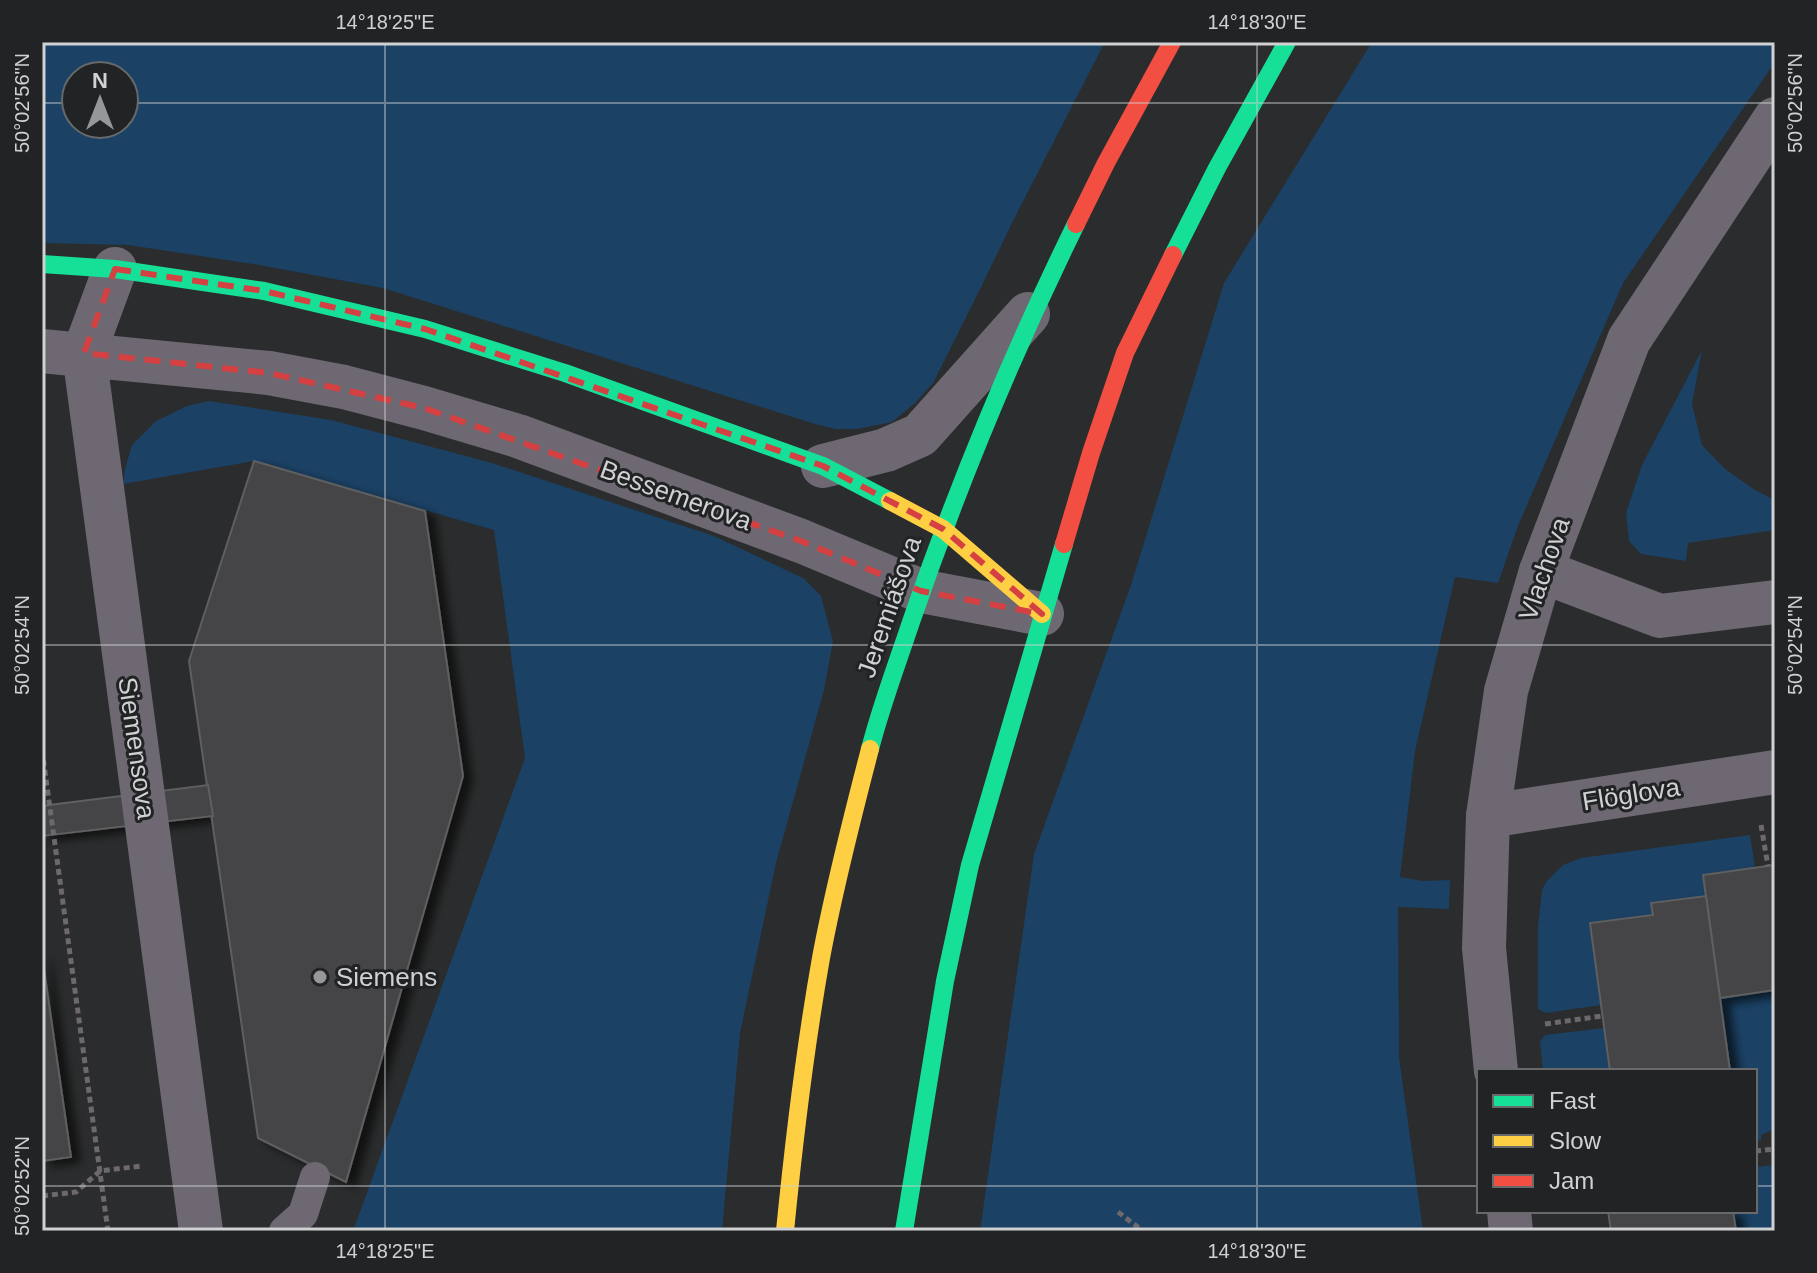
<svg xmlns="http://www.w3.org/2000/svg" width="1817" height="1273" font-family="Arial,sans-serif">
<defs>
<filter id="shadow"><feDropShadow dx="9" dy="5" stdDeviation="4" flood-color="#0009"/></filter>
</defs>
<rect width="100%" height="100%" fill="#2b2c2d"/>
<g fill="#1b4164" fill-rule="evenodd">
<path d="M42,42H1105L1014,219L983,283L933,383L915,403L892,422L857,429H835L815,424L383,288L259,265L128,245L42,243ZM76,76H124V124H76Z"/>
<polygon points="1372,42 1775,42 1775,62 1623,283 1518,526 1498,583 1455,577 1415,751 1400,877 1423,881 1450,880 1449,909 1398,907 1399,1057 1423,1231 980,1231 1034,854 1131,585 1224,283"/>
<polygon points="1702,350 1692,404 1702,445 1725,469 1755,490 1775,500 1775,530 1688,543 1686,561 1641,554 1629,541 1626,513 1642,465"/>
<polygon points="209,401 331,420 492,463 714,536 803,578 821,596 833,641 824,690 776,863 740,1033 722,1231 353,1231 525,758 494,530 254,461 123,484 125,469 132,445 156,421 187,406"/>
<polygon points="1750,835 1755,868 1706,896 1652,903 1653,915 1590,923 1601,1005 1546,1013 1538,1009 1538,926 1542,890 1546,882 1563,865 1581,858"/>
<polygon points="1775,990 1775,1129 1761,1135 1761,1140 1755,1141 1755,1071 1730,1071 1720,998"/>
<polygon points="1604,1028 1610,1071 1543,1071 1540,1042 1545,1035"/>
<polygon points="1775,1165 1775,1231 1736,1231 1734,1211 1755,1211 1755,1167"/>
</g>
<g fill="#444546" stroke="#5e5f60" stroke-width="2" filter="url(#shadow)">
<polygon points="254,461 425,511 463,776 346,1182 258,1138 189,661"/>
<polygon points="208,785 213,816 42,836 42,806"/>
<polygon points="1775,865 1775,990 1720,998 1703,875"/>
<polygon points="1706,896 1730,1071 1610,1071 1590,923 1653,915 1651,903"/>
<polygon points="42,955 71,1157 42,1161"/>
<polygon points="1608,1211 1733,1211 1736,1231 1611,1231"/>
</g>
<g fill="none" stroke-linecap="round" stroke-linejoin="round">
<g stroke="#6c686e" stroke-width="5" stroke-dasharray="6 4" stroke-linecap="butt">
<polyline points="42,750 108,1231"/>
<polyline points="1761,825 1768,866"/>
<polyline points="1545,1024 1602,1016"/>
<polyline points="1755,1151 1775,1149"/>
<polyline points="42,1196 76,1192 100,1171 141,1166"/>
<polyline points="1118,1212 1143,1231"/>
</g>
<polyline stroke="#6d6871" stroke-width="30" points="284,1231 303,1214 315,1177"/>
<g stroke="#6d6871" stroke-width="44">
<polyline points="115,269 84,353 201,1231"/>
<polyline points="42,351 269,373 344,387 424,408 518,436 801,541 921,591 1042,614"/>
<polyline points="823,466 886,450 920,435 1028,314"/>
<polyline points="1541,571 1660,616 1775,602"/>
<polyline points="1488,816 1775,772"/>
<polyline points="1496,1071 1484,948 1488,816 1506,691 1541,571 1629,340 1775,119"/>
<polyline points="1509,1211 1511,1231"/>
</g>
<g stroke="#16e098" stroke-width="18">
<polyline points="1173,255 1217,168 1287,42"/>
<polyline points="42,264 115,269 264,291 425,329 565,373 823,466 890,501"/>
<path d="M870,749C881,706 897,664 911,622C958,485 1012,354 1076,224"/>
<polyline points="904,1231 945,981 970,865 1064,544"/>
</g>
<g stroke="#ffcf43" stroke-width="18">
<polyline points="890,501 943,529 1042,614"/>
<path d="M785,1231C794,1140 805,1048 821,958C834,888 852,818 870,749"/>
</g>
<g stroke="#f24e42" stroke-width="18">
<polyline points="1076,224 1106,163 1172,42"/>
<polyline points="1064,544 1091,453 1125,353 1173,255"/>
</g>
</g>
<path fill="none" stroke="#d54142" stroke-width="6" stroke-dasharray="16 10" stroke-linejoin="round" d="M115,269L264,291L425,329L823,466L943,529L1042,614L921,591L801,541L424,408L269,373L84,353Z"/>
<path fill="none" stroke="#d0d1d2" stroke-width="2" stroke-opacity="0.45" d="M385,42V1231M1257,42V1231M42,103H76M124,103H1775M42,645H1775M42,1186H1479M1755,1186H1775"/>
<circle fill="#969798" stroke="#212325" stroke-width="3" cx="320" cy="977" r="8"/>
<g text-anchor="middle" stroke-width="6" stroke-linejoin="round" paint-order="stroke">
<g font-size="26" fill="#d0d1d2" stroke="#212325">
<text transform="translate(676 495) rotate(20)" y="9">Bessemerova</text>
<text transform="translate(1544 569) rotate(-71)" y="9">Vlachova</text>
<text transform="translate(889 607) rotate(-71)" y="9">Jeremiášova</text>
<text transform="translate(137 748) rotate(82)" y="9">Siemensova</text>
<text transform="translate(1631 794) rotate(-9)" y="9">Flöglova</text>
</g>
<g font-size="26" fill="#d0d1d2" stroke="#212325" text-anchor="start">
<text x="336" y="986">Siemens</text>
</g>
</g>
<rect width="1817" height="1273" fill="none" stroke="#212325" stroke-width="88"/>
<rect x="1477" y="1069" width="280" height="144" fill="#212325" stroke="#67696a" stroke-width="2"/>
<rect x="1493" y="1095" width="40" height="12" fill="#16e098" stroke="#67696a" stroke-width="2"/>
<text x="1549" y="1109" font-size="24" fill="#d0d1d2">Fast</text>
<rect x="1493" y="1135" width="40" height="12" fill="#ffcf43" stroke="#67696a" stroke-width="2"/>
<text x="1549" y="1149" font-size="24" fill="#d0d1d2">Slow</text>
<rect x="1493" y="1175" width="40" height="12" fill="#f24e42" stroke="#67696a" stroke-width="2"/>
<text x="1549" y="1189" font-size="24" fill="#d0d1d2">Jam</text>
<g transform="translate(100 100)"><circle r="38" fill="#212325" stroke="#67696a" stroke-width="2"/>
<path d="M0-6L14 30L0 20L-14 30Z" fill="#969798"/>
<text y="-12" font-size="22" font-weight="bold" text-anchor="middle" fill="#d0d1d2">N</text>
</g>
<rect x="44" y="44" width="1729" height="1185" fill="none" stroke="#d0d1d2" stroke-width="3"/>
<g font-size="20" text-anchor="middle" fill="#d0d1d2">
<text x="385" y="29">14°18'25"E</text>
<text x="1257" y="29">14°18'30"E</text>
<text transform="translate(22 103) rotate(-90)" y="7">50°02'56"N</text>
<text transform="translate(1795 103) rotate(-90)" y="7">50°02'56"N</text>
<text transform="translate(22 645) rotate(-90)" y="7">50°02'54"N</text>
<text transform="translate(1795 645) rotate(-90)" y="7">50°02'54"N</text>
<text transform="translate(22 1186) rotate(-90)" y="7">50°02'52"N</text>
<text x="385" y="1258">14°18'25"E</text>
<text x="1257" y="1258">14°18'30"E</text>
</g>
</svg>
